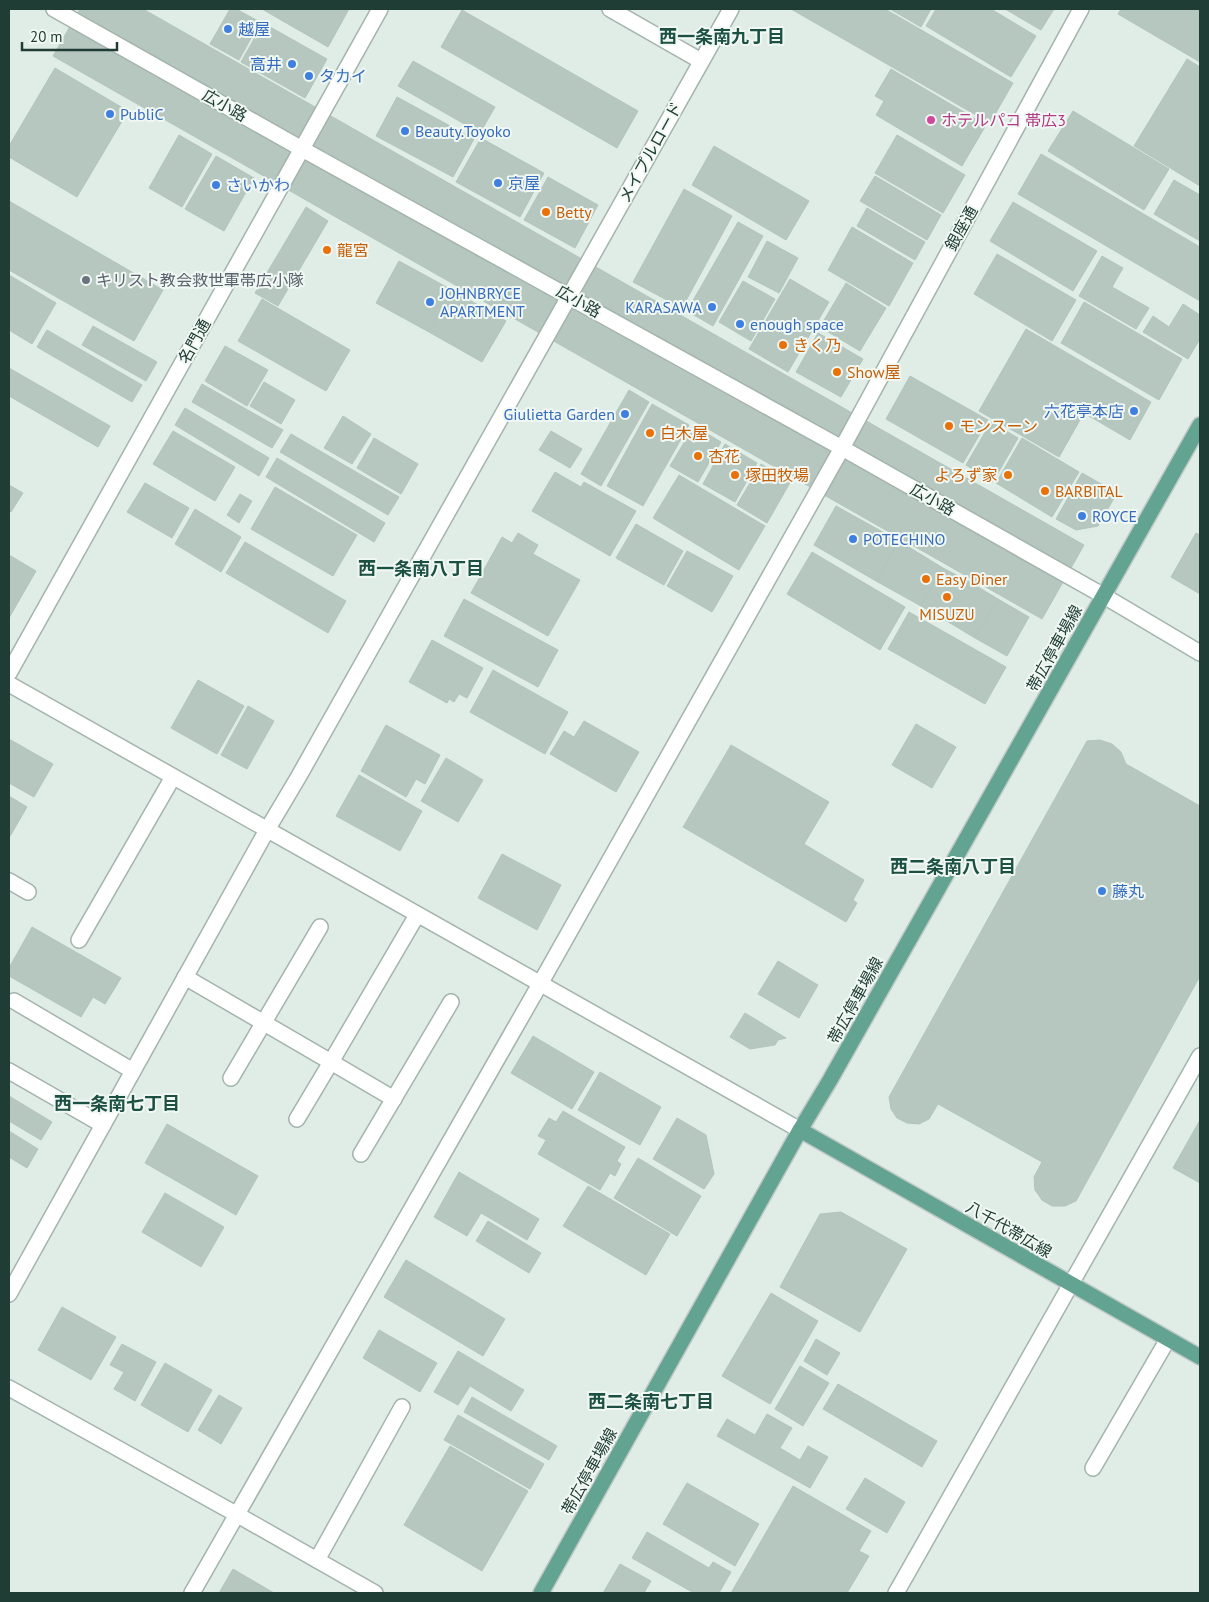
<svg xmlns="http://www.w3.org/2000/svg" width="1209" height="1602" font-family="'PT Sans','Noto Sans JP',sans-serif">
<rect width="100%" height="100%" fill="#e0ece6"/>
<g fill="#b5c7bf" stroke="#b2c6bd">
<polygon points="80,9 143,9 1084,545 1042,619 53,56"/>
<polygon points="230,9 236,9 260,22 239,60 210,44"/>
<polygon points="262,9 349,9 328,47"/>
<polygon points="791,9 885,9 1013,83 990,123"/>
<polygon points="890,9 931,9 921,27"/>
<polygon points="936,9 991,9 1036,36 1011,77 926,26"/>
<polygon points="1005,9 1054,9 1041,30"/>
<polygon points="1121,9 1200,9 1200,62 1118,14"/>
<polygon points="462,10 638,111 617,148 441,47"/>
<polygon points="263,23 327,59 305,98 241,62"/>
<polygon points="1187,59 1200,67 1200,186 1134,146"/>
<polygon points="413,61 495,107 480,133 398,86"/>
<polygon points="55,68 128,111 77,197 9,157 9,146"/>
<polygon points="891,69 986,125 962,166 876,115 884,101 875,96"/>
<polygon points="397,97 474,139 453,177 376,136"/>
<polygon points="1073,111 1169,169 1144,210 1048,151"/>
<polygon points="179,135 212,154 182,207 149,188"/>
<polygon points="897,135 965,175 943,213 875,173"/>
<polygon points="481,138 544,173 520,217 456,182"/>
<polygon points="714,146 809,201 786,240 692,185"/>
<polygon points="1041,154 1200,247 1200,301 1018,194"/>
<polygon points="216,156 254,178 224,231 185,209"/>
<polygon points="875,176 941,215 927,240 860,201"/>
<polygon points="548,177 598,205 575,248 524,220"/>
<polygon points="1174,180 1200,195 1200,241 1154,214"/>
<polygon points="684,189 732,216 682,308 633,282"/>
<polygon points="9,201 163,290 134,341 9,270"/>
<polygon points="1013,202 1097,251 1073,291 990,241"/>
<polygon points="306,207 328,221 278,306 255,293"/>
<polygon points="867,208 925,242 915,260 857,226"/>
<polygon points="738,222 763,236 713,326 687,311"/>
<polygon points="852,227 913,263 889,306 828,270"/>
<polygon points="767,241 798,258 779,293 748,277"/>
<polygon points="997,254 1076,300 1052,341 974,294"/>
<polygon points="1102,256 1123,268 1112,287 1149,308 1136,329 1079,296"/>
<polygon points="399,261 452,290 429,332 376,303"/>
<polygon points="9,275 56,303 32,344 9,330"/>
<polygon points="790,279 829,302 788,372 749,349"/>
<polygon points="743,281 775,299 751,341 719,322"/>
<polygon points="846,283 886,308 860,351 820,327"/>
<polygon points="452,290 506,321 482,362 429,332"/>
<polygon points="262,299 350,350 326,391 238,341"/>
<polygon points="1084,302 1182,359 1159,400 1061,343"/>
<polygon points="1183,304 1200,315 1200,339 1188,359 1143,332 1153,316 1169,327"/>
<polygon points="93,326 157,362 146,381 82,345"/>
<polygon points="1026,329 1151,402 1130,440 1084,413 1059,457 979,411"/>
<polygon points="47,330 142,385 132,402 37,347"/>
<polygon points="818,333 863,359 841,397 796,372"/>
<polygon points="225,346 268,370 247,406 205,381"/>
<polygon points="9,368 110,426 98,447 9,396"/>
<polygon points="910,376 988,420 963,463 886,419"/>
<polygon points="264,382 295,400 281,424 250,406"/>
<polygon points="202,384 283,430 272,448 192,402"/>
<polygon points="629,390 649,402 601,486 581,474"/>
<polygon points="652,404 689,425 643,506 607,486"/>
<polygon points="185,408 269,458 259,476 175,425"/>
<polygon points="343,416 371,434 352,464 324,448"/>
<polygon points="991,422 1018,438 993,482 966,465"/>
<polygon points="694,426 721,442 698,482 670,466"/>
<polygon points="173,431 235,467 215,501 153,464"/>
<polygon points="551,431 582,449 570,468 539,450"/>
<polygon points="291,434 399,497 388,515 280,452"/>
<polygon points="374,438 418,464 401,494 357,468"/>
<polygon points="1022,438 1079,472 1052,517 996,483"/>
<polygon points="725,444 757,463 735,502 703,484"/>
<polygon points="277,458 385,523 374,542 266,477"/>
<polygon points="761,464 791,481 767,523 737,505"/>
<polygon points="555,472 581,487 584,482 636,511 610,556 532,511"/>
<polygon points="1082,473 1117,493 1098,526 1076,530 1056,519"/>
<polygon points="679,475 765,526 739,570 653,518"/>
<polygon points="145,483 189,508 172,538 127,512"/>
<polygon points="9,485 23,493 11,512 9,511"/>
<polygon points="275,487 357,535 333,576 251,529"/>
<polygon points="240,494 252,501 239,523 227,515"/>
<polygon points="836,506 899,541 876,581 814,545"/>
<polygon points="195,509 241,537 221,572 175,544"/>
<polygon points="636,524 683,551 664,585 616,558"/>
<polygon points="518,533 538,545 533,554 580,580 548,636 471,593 502,537 512,543"/>
<polygon points="1196,533 1200,535 1200,594 1171,577"/>
<polygon points="899,541 943,568 921,606 876,581"/>
<polygon points="245,542 346,601 328,633 226,573"/>
<polygon points="687,551 733,576 712,612 667,586"/>
<polygon points="812,552 905,607 880,650 787,594"/>
<polygon points="9,555 36,571 9,618"/>
<polygon points="943,568 968,581 945,620 921,606"/>
<polygon points="968,581 998,599 975,638 945,620"/>
<polygon points="464,599 558,650 538,687 444,636"/>
<polygon points="998,599 1029,617 1007,656 975,638"/>
<polygon points="909,612 1006,667 985,704 888,649"/>
<polygon points="432,640 483,668 467,698 459,694 454,702 449,699 447,703 409,682"/>
<polygon points="493,670 568,712 545,754 470,712"/>
<polygon points="198,680 244,706 217,754 171,728"/>
<polygon points="248,706 274,721 247,769 221,755"/>
<polygon points="584,721 639,752 616,792 550,754 564,731 574,737"/>
<polygon points="916,724 956,747 932,788 892,765"/>
<polygon points="386,725 440,755 425,784 416,779 406,797 361,771"/>
<polygon points="9,739 53,764 34,797 9,783"/>
<polygon points="1100,740 1112,744 1121,752 1126,764 1200,806 1200,976 1076,1201 1065,1206 1052,1206 1042,1200 1035,1190 1034,1177 1042,1162 938,1104 929,1119 919,1124 907,1123 897,1118 891,1109 889,1097 1087,741"/>
<polygon points="731,745 829,802 804,844 864,880 853,900 857,903 846,922 683,827"/>
<polygon points="446,758 483,780 458,822 421,801"/>
<polygon points="359,775 422,811 400,851 336,816"/>
<polygon points="9,796 27,807 9,838"/>
<polygon points="502,854 561,885 537,930 478,898"/>
<polygon points="32,927 121,978 105,1004 93,997 81,1017 9,976 9,968"/>
<polygon points="778,961 818,985 799,1018 758,994"/>
<polygon points="745,1013 786,1038 778,1040 775,1045 750,1049 730,1037"/>
<polygon points="533,1036 594,1072 572,1109 511,1073"/>
<polygon points="600,1072 661,1107 640,1145 578,1110"/>
<polygon points="9,1096 52,1122 41,1140 9,1121"/>
<polygon points="563,1111 625,1147 617,1161 621,1164 615,1176 610,1173 600,1190 538,1154 546,1140 538,1136 549,1118 556,1122"/>
<polygon points="677,1118 706,1135 714,1174 704,1189 653,1159"/>
<polygon points="1200,1120 1200,1183 1173,1168"/>
<polygon points="167,1124 258,1176 236,1215 145,1163"/>
<polygon points="9,1131 38,1149 27,1168 9,1157"/>
<polygon points="638,1158 701,1196 677,1236 614,1198"/>
<polygon points="459,1172 539,1219 527,1240 481,1213 467,1236 434,1217"/>
<polygon points="588,1186 670,1234 646,1275 563,1226"/>
<polygon points="165,1193 224,1227 201,1267 142,1232"/>
<polygon points="841,1212 907,1249 860,1332 780,1287 820,1214"/>
<polygon points="488,1221 541,1253 529,1273 476,1241"/>
<polygon points="406,1260 505,1319 483,1356 384,1297"/>
<polygon points="771,1293 818,1321 770,1404 722,1376"/>
<polygon points="62,1307 116,1337 91,1380 38,1350"/>
<polygon points="379,1330 437,1363 420,1392 363,1358"/>
<polygon points="816,1339 840,1353 827,1375 804,1361"/>
<polygon points="122,1344 156,1362 135,1401 114,1389 124,1372 110,1365"/>
<polygon points="458,1351 524,1390 511,1411 470,1386 458,1405 434,1392"/>
<polygon points="165,1363 212,1390 188,1432 141,1405"/>
<polygon points="800,1366 829,1383 803,1426 775,1409"/>
<polygon points="838,1384 937,1441 922,1467 823,1409"/>
<polygon points="219,1395 242,1408 221,1444 198,1430"/>
<polygon points="472,1397 557,1446 549,1460 464,1412"/>
<polygon points="767,1414 792,1428 780,1448 800,1460 808,1446 828,1457 810,1488 717,1436 727,1419 755,1435"/>
<polygon points="458,1415 544,1464 530,1489 444,1440"/>
<polygon points="450,1446 528,1491 482,1571 404,1525"/>
<polygon points="865,1478 905,1502 887,1533 846,1509"/>
<polygon points="687,1483 759,1524 735,1566 663,1524"/>
<polygon points="793,1486 871,1531 859,1551 869,1556 847,1593 731,1593"/>
<polygon points="647,1532 709,1568 713,1562 731,1572 719,1593 694,1593 632,1558"/>
<polygon points="620,1564 651,1581 644,1593 603,1593"/>
<polygon points="233,1569 274,1593 219,1593"/>
</g>
<g fill="none" stroke-linecap="round" stroke-linejoin="round">
<g stroke="#a3b4ad" stroke-width="18">
<g id="minor">
<polyline points="54,9 302,149 842,448 1104,596 1200,653"/>
<polyline points="610,9 701,61"/>
<polyline points="9,673 380,9"/>
<polyline points="9,684 800,1130"/>
<polyline points="9,881 28,892"/>
<polyline points="79,940 173,777"/>
<polyline points="185,977 331,1062 417,915"/>
<polyline points="14,1001 133,1071"/>
<polyline points="9,1071 103,1125"/>
<polyline points="231,1078 320,927"/>
<polyline points="297,1119 331,1062 394,1099"/>
<polyline points="361,1154 451,1002"/>
<polyline points="9,1294 267,830 299,776 731,9"/>
<polyline points="9,1388 236,1514 375,1593"/>
<polyline points="1093,1468 1168,1339"/>
<polyline points="317,1560 402,1407"/>
<polyline points="192,1593 540,984 842,448 1081,9"/>
<polyline points="896,1593 1200,1056"/>
</g>
</g>
<g stroke="#c1c9c6" stroke-width="18">
<g id="major">
<polyline points="800,1130 1200,1357"/>
<polyline points="541,1593 800,1130 830,1080 1200,425"/>
</g>
</g>
<use href="#minor" stroke="#fff" stroke-width="15"/>
<use href="#major" stroke="#63a392" stroke-width="15"/>
</g>
<g fill="#3f7fe0" stroke="#f1f8f4" stroke-width="2">
<circle cx="228" cy="29" r="5"/>
<circle cx="292" cy="64" r="5"/>
<circle cx="309" cy="76" r="5"/>
<circle cx="110" cy="114" r="5"/>
<circle cx="405" cy="131" r="5"/>
<circle cx="498" cy="183" r="5"/>
<circle cx="216" cy="185" r="5"/>
<circle cx="430" cy="302" r="5"/>
<circle cx="712" cy="307" r="5"/>
<circle cx="740" cy="324" r="5"/>
<circle cx="1134" cy="411" r="5"/>
<circle cx="625" cy="414" r="5"/>
<circle cx="1082" cy="516" r="5"/>
<circle cx="853" cy="539" r="5"/>
<circle cx="1102" cy="891" r="5"/>
</g>
<circle fill="#d1479c" stroke="#f1f8f4" stroke-width="2" cx="931" cy="120" r="5"/>
<g fill="#e8710a" stroke="#f1f8f4" stroke-width="2">
<circle cx="546" cy="212" r="5"/>
<circle cx="327" cy="250" r="5"/>
<circle cx="783" cy="345" r="5"/>
<circle cx="837" cy="372" r="5"/>
<circle cx="949" cy="426" r="5"/>
<circle cx="650" cy="433" r="5"/>
<circle cx="698" cy="456" r="5"/>
<circle cx="735" cy="475" r="5"/>
<circle cx="1008" cy="475" r="5"/>
<circle cx="1045" cy="491" r="5"/>
<circle cx="926" cy="579" r="5"/>
<circle cx="947" cy="597" r="5"/>
</g>
<circle fill="#6b7280" stroke="#f1f8f4" stroke-width="2" cx="86" cy="280" r="5"/>
<g text-anchor="middle" stroke-width="4" stroke-linejoin="round" paint-order="stroke">
<g font-size="16" fill="#366cbe" stroke="#f1f8f4" text-anchor="start">
<text x="238" y="35">越屋</text>
<text x="282" y="70" text-anchor="end">高井</text>
<text x="319" y="82">タカイ</text>
<text x="120" y="120">PubliC</text>
<text x="415" y="137">Beauty.Toyoko</text>
<text x="508" y="189">京屋</text>
<text x="226" y="191">さいかわ</text>
<text x="440" y="299">JOHNBRYCE<tspan x="440" dy="18">APARTMENT</tspan></text>
<text x="702" y="313" text-anchor="end">KARASAWA</text>
<text x="750" y="330">enough space</text>
<text x="1124" y="417" text-anchor="end">六花亭本店</text>
<text x="615" y="420" text-anchor="end">Giulietta Garden</text>
<text x="1092" y="522">ROYCE</text>
<text x="863" y="545">POTECHINO</text>
<text x="1112" y="897">藤丸</text>
</g>
<g font-size="16" fill="#203d35" stroke="#f1f8f4">
<text transform="translate(225 105) rotate(29)" y="6">広小路</text>
<text transform="translate(650 152) rotate(-61)" y="6">メイプルロード</text>
<text transform="translate(961 228) rotate(-61)" y="6">銀座通</text>
<text transform="translate(579 301) rotate(29)" y="6">広小路</text>
<text transform="translate(194 341) rotate(-61)" y="6">名門通</text>
<text transform="translate(933 499) rotate(29)" y="6">広小路</text>
<text transform="translate(1054 648) rotate(-61)" y="6">帯広停車場線</text>
<text transform="translate(855 1000) rotate(-61)" y="6">帯広停車場線</text>
<text transform="translate(1009 1229) rotate(30)" y="6">八千代帯広線</text>
<text transform="translate(589 1471) rotate(-61)" y="6">帯広停車場線</text>
</g>
<g font-size="16" fill="#b23c85" stroke="#f1f8f4" text-anchor="start">
<text x="941" y="126">ホテルパコ 帯広3</text>
</g>
<g font-size="16" fill="#c56008" stroke="#f1f8f4" text-anchor="start">
<text x="556" y="218">Betty</text>
<text x="337" y="256">龍宮</text>
<text x="793" y="351">きく乃</text>
<text x="847" y="378">Show屋</text>
<text x="959" y="432">モンスーン</text>
<text x="660" y="439">白木屋</text>
<text x="708" y="462">杏花</text>
<text x="745" y="481">塚田牧場</text>
<text x="998" y="481" text-anchor="end">よろず家</text>
<text x="1055" y="497">BARBITAL</text>
<text x="936" y="585">Easy Diner</text>
<text x="947" y="620" text-anchor="middle">MISUZU</text>
</g>
<g font-size="16" fill="#5b616d" stroke="#f1f8f4" text-anchor="start">
<text x="96" y="286">キリスト教会救世軍帯広小隊</text>
</g>
<g font-size="18" font-weight="bold" fill="#1b5042" stroke="#f1f8f4">
<text x="722" y="43">西一条南九丁目</text>
<text x="421" y="575">西一条南八丁目</text>
<text x="953" y="873">西二条南八丁目</text>
<text x="117" y="1110">西一条南七丁目</text>
<text x="651" y="1408">西二条南七丁目</text>
</g>
</g>
<rect width="1209" height="1602" fill="none" stroke="#203d35" stroke-width="20"/>
<path d="M22 42v8h95v-8" fill="none" stroke="#203d35" stroke-width="2.5"/>
<text x="30" y="42" font-size="15" fill="#203d35" stroke="#f1f8f4" stroke-width="4" paint-order="stroke">20 m</text>
</svg>
